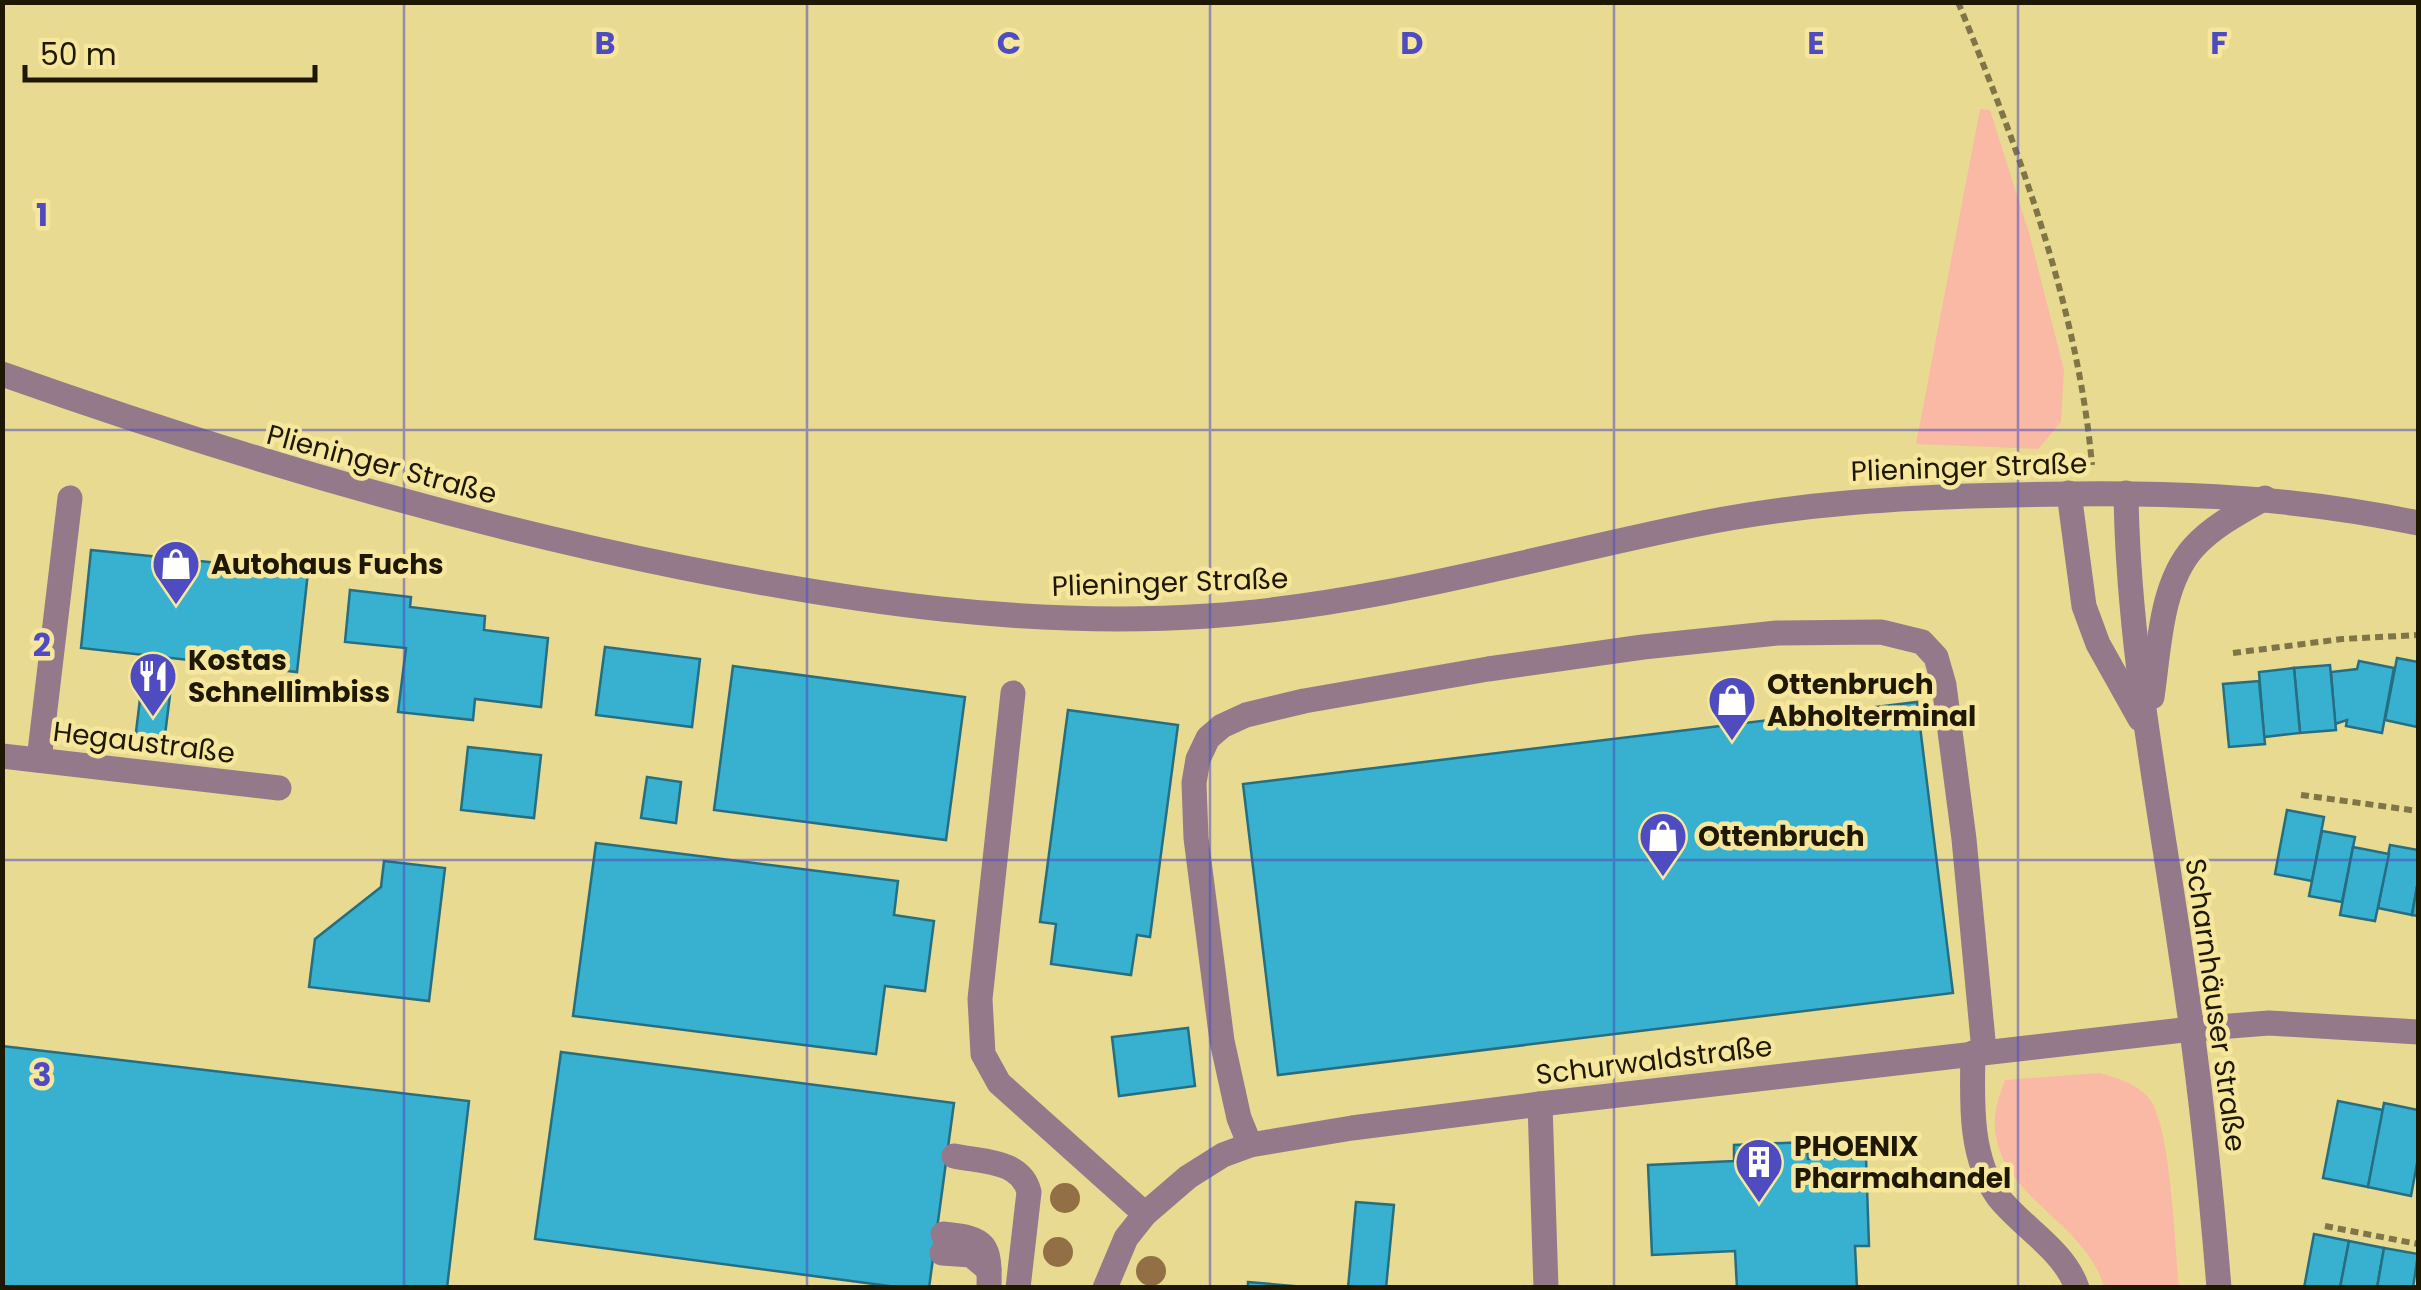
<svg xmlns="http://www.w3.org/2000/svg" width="2421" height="1290" font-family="Poppins,sans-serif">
<rect width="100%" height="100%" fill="#e8da91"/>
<g fill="#f9b9a5">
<polygon points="1980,109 1990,110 2029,233 2064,370 2061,422 2038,449 1916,444"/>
<path d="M2100,1073C2117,1078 2135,1083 2148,1097C2171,1122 2175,1248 2179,1287H2104C2085,1219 1990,1194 1995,1117C1996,1105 2001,1091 2005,1080Z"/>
</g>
<g fill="#38b0cf" stroke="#276e81" stroke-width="2.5">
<polygon points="91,550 308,572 297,672 81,648"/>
<polygon points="350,590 411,597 410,607 485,616 484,630 548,638 541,707 475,699 473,720 398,712 406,648 345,642"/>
<polygon points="605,647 700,659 692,727 596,715"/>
<polygon points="2397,658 2418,662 2417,727 2385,720"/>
<polygon points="2359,661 2394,668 2382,733 2346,726 2347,720 2335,724 2331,672 2357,669"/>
<polygon points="2330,665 2336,730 2300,733 2294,668"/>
<polygon points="733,666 965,697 946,840 714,810"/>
<polygon points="2294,668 2300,733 2264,737 2259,672"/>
<polygon points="2259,681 2265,744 2229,747 2223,684"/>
<polygon points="141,691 170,695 164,743 135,740"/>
<polygon points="1917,702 1953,993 1278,1075 1243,784"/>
<polygon points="1068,710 1178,725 1150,937 1137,935 1131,975 1051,964 1056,924 1040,922"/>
<polygon points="468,747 541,755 534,818 461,810"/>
<polygon points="647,777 681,782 676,823 641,818"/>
<polygon points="2287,810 2324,817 2312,881 2275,874"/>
<polygon points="2322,831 2355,837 2342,902 2309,896"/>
<polygon points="596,843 898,881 894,915 934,921 925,991 885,986 876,1054 573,1016"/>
<polygon points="2390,845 2418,850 2418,881 2412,915 2378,908"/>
<polygon points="2353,847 2389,854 2375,921 2340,915"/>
<polygon points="384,861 445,868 429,1001 309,987 315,939 381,887"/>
<polygon points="2418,881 2418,916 2412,915"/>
<polygon points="1188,1028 1195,1086 1119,1096 1112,1037"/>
<polygon points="2,1046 469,1101 447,1288 2,1288"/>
<polygon points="561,1052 954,1103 929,1288 904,1288 535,1239"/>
<polygon points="2338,1101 2383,1110 2368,1187 2323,1178"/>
<polygon points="2384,1103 2418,1110 2418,1158 2411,1196 2368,1187"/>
<polygon points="1807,1142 1808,1159 1866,1157 1869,1246 1855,1246 1857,1288 1737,1288 1735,1251 1652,1255 1648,1165 1734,1161 1734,1145"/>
<polygon points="1356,1202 1394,1205 1386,1288 1348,1288"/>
<polygon points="2314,1234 2349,1241 2340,1288 2304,1288"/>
<polygon points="2349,1241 2384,1248 2377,1288 2340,1288"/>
<polygon points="2384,1248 2418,1254 2413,1288 2377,1288"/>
<polygon points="1248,1282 1316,1288 1248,1288"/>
</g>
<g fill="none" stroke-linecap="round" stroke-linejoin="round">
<g stroke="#7f7546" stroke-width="6" stroke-dasharray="8 5" stroke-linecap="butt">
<path d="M1958,2C2018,148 2078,307 2092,465"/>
<polyline points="2233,653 2342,639 2418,635"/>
<polyline points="2301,795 2418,811"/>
<polyline points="2325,1226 2418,1244"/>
</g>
<g stroke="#94798b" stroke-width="25">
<path d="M2,374C225,453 448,520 680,567C854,602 1030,628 1208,616C1373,605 1532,558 1693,525C1799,503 1905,497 2013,495C2152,491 2281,494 2418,523"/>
<polyline points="2069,493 2084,606 2098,644 2140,719"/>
<path d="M2126,493C2128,647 2159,801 2181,954C2198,1065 2210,1176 2219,1288"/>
<polyline points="1013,693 980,999 983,1054 999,1083 1145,1214"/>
<path d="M2152,697C2159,651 2160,584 2194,547C2213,526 2240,512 2265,498"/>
<polyline points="2,756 279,788"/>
<polyline points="39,760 70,498"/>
<path d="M1973,1053C1972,1100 1969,1158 1999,1198C2023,1228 2064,1250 2077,1288"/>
<polyline points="1540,1104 1546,1288"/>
<polyline points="1250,1145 1239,1118 1222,1041 1196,838 1194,783 1198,759 1208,738 1222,726 1246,715 1304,701 1488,669 1643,647 1777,633 1881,632 1922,642 1936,657 1944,685 1964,839 1984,1051"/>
<path d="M954,1156C983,1162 1021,1160 1029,1192L1018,1288"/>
<path d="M943,1234C987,1238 990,1244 989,1288"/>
<polyline points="942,1253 971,1255 989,1270"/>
<polyline points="1105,1288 1126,1238 1145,1214 1188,1177 1223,1155 1250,1145 1352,1128 1540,1104 2192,1029 2269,1023 2418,1032"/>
</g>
</g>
<g fill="#936f45">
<circle cx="1065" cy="1198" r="15"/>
<circle cx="1058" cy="1252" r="15"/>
<circle cx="1151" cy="1271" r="15"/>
</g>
<path fill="none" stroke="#4f4cc2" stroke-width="2.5" stroke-opacity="0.55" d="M404,2V1288M807,2V1288M1210,2V1288M1614,2V1288M2018,2V1288M2,430H2418M2,860H2418"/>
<defs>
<g id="shop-pin" transform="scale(2.5)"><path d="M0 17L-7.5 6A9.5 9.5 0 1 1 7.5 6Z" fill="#4f4cc2" stroke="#f6e79d"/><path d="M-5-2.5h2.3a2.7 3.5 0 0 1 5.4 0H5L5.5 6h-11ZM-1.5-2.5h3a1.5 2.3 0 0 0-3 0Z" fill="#fff"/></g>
<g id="restaurant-pin" transform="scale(2.5)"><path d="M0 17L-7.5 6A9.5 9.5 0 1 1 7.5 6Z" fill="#4f4cc2" stroke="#f6e79d"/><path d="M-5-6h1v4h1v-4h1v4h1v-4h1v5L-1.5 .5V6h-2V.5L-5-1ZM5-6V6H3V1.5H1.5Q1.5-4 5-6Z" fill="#fff"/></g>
<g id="building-pin" transform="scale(2.5)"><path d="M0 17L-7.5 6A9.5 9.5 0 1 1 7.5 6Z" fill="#4f4cc2" stroke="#f6e79d"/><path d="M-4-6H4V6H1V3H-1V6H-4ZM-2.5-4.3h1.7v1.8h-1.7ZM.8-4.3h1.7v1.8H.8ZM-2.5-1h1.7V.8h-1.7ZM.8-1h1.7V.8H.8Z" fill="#fff"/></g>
</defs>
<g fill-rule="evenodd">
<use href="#shop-pin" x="176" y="564"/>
<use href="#restaurant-pin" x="153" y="676"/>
<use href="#shop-pin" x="1732" y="700"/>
<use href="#shop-pin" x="1663" y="836"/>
<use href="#building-pin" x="1759" y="1162"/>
</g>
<g text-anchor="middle" stroke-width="9" stroke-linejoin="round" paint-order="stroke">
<g font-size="28" fill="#1e1800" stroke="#f6e79d">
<text transform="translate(382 464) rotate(15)" y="10">Plieninger Straße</text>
<text transform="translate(1969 467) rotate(-2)" y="10">Plieninger Straße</text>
<text transform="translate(1170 582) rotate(-2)" y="10">Plieninger Straße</text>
<text transform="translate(144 742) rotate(7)" y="10">Hegaustraße</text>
<text transform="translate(2216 1005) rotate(82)" y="10">Scharnhäuser Straße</text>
<text transform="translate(1654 1060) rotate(-7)" y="10">Schurwaldstraße</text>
</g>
<g font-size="28" font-weight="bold" fill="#1e1800" stroke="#f6e79d" text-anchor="start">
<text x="211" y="574">Autohaus Fuchs</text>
<text x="188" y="670">Kostas<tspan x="188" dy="32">Schnellimbiss</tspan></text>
<text x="1767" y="694">Ottenbruch<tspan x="1767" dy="32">Abholterminal</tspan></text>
<text x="1698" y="846">Ottenbruch</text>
<text x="1794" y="1156">PHOENIX<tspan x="1794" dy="32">Pharmahandel</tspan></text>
</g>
</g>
<g font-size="32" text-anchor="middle" font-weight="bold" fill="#4f4cc2" stroke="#f6e79d" stroke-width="9" stroke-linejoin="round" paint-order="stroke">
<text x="605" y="54">B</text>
<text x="1009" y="54">C</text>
<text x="1412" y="54">D</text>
<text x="1816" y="54">E</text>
<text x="2219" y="54">F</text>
<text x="42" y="226">1</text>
<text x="42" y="656">2</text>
<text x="42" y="1086">3</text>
</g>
<rect width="2421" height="1290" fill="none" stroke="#1e1800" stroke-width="10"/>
<path d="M25 65v15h290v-15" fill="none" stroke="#1e1800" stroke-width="5"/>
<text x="40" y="65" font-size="30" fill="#1e1800" stroke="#f6e79d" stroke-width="8" paint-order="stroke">50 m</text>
</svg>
